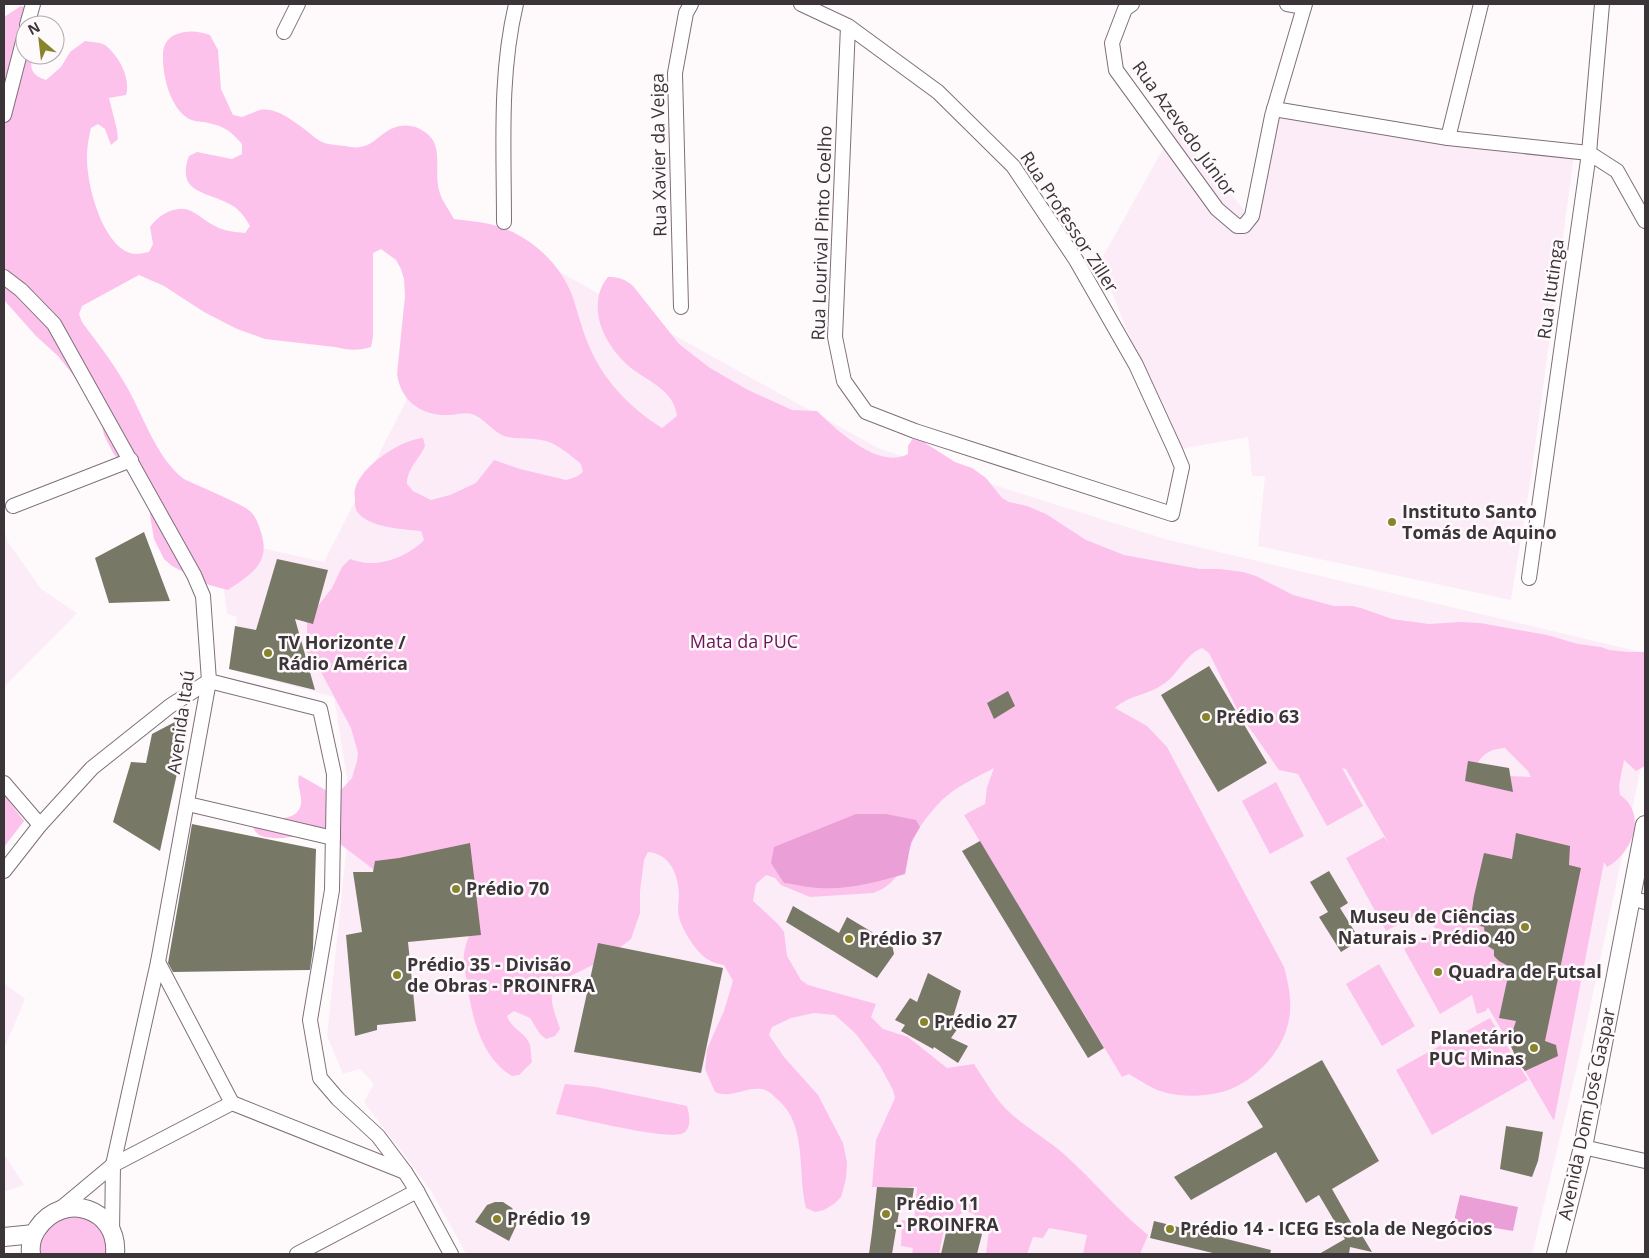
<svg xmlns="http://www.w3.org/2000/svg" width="1649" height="1258" font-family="'Open Sans',sans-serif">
<rect width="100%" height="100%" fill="#fefafc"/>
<g fill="#fcecf7">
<polygon points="1273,116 1574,155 1531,477 1511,600 1258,546 1265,476 1252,476 1248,437 1175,450 1100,262 1174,129 1254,221"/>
<polygon points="491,234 880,449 1165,539 1645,653 1645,749 1581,1050 1532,1254 466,1254 432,1192 364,1102 374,1084 360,1069 343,1074 327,1036 351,804 334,697 229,669 237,617 227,614 217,538 324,562"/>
<polygon points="4,529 8,542 41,589 77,613 4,687"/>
<polygon points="4,983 25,999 4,1049"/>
<polygon points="4,1154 24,1185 4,1192"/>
</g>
<g fill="#fcc2ec" fill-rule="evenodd">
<path d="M21,6L30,9L25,25V55H32C30,69 31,75 46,80L61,67L70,52L85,41C91,42 100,42 105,45C119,56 131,78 126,95L109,98L117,130L118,139L111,145L105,129L98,124L91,128C89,137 87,146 87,155C86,182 101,243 130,253C137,255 143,253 149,252L153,244L150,227C158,215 177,204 191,211C200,215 206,222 215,226C224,231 235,232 245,233L250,226C246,219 242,213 236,208C214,191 174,197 189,156L197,152L232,159L242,154V144C229,129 223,126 204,122C199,122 193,121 189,119C170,108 162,75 163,54C163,45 168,37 177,34C188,30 199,31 210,35L218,50L221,89L233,115L242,117C248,115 254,112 260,110C277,107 294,122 307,131C312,135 317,140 322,142C329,145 338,145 345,146C350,147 356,148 360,147C370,146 376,139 383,134C395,124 412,122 425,132C443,144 435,166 438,185C439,197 448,208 454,219C470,221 487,222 503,228C533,239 560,264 572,295C578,312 582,330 589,346C604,381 629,407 662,428L677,416C674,390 649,382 631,368C615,355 600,333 598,313C597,299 599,288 608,277C619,277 625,279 633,286L679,344L710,368L748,390L792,410L817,411C837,430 878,470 908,454V446L913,438L922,441L955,462L972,468L986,478L1002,498L1009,502L1027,506L1046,514L1086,540L1124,555L1200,569H1219L1243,572L1256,576L1293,595L1334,606H1353L1364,609L1392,619L1429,624L1459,622L1480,623L1547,635L1578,644L1601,647L1609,650L1628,652H1645V766L1636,771L1624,760L1619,786L1620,795C1648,814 1632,854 1607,867L1604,862L1554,1121L1488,1007L1486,1011L1477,1014L1472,995L1440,1014L1404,949L1437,931L1424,911L1386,931L1346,858L1384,837L1389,844L1346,769L1342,768L1363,806L1327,826L1298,774L1279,770L1239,713L1209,653L1202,648C1185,655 1179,673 1165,683C1149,695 1129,695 1115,708L1147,726L1167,747L1284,967C1289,986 1293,1004 1288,1024C1282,1051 1257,1078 1231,1089C1214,1096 1185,1098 1167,1093C1153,1090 1141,1081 1129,1074L1122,1077L964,815L985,804L987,787L994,768C977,777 957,786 942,800C935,807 926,818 920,827C905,850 905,883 873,893L810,897L781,885L775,878L766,875L756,884L753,901L778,924L784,932L787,956L801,980L808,985L876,1004L871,1017L883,1029L908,1037L947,1068L974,1064C984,1079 993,1095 1005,1108C1023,1126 1046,1138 1065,1155C1094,1181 1118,1211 1148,1235L1140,1254H1083L1087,1235L1049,1228L1043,1238L1033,1237L1027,1254H986L989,1230L979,1224L974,1214L965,1211L945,1225L939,1254H912L913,1248L901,1246L902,1220L914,1222L917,1187H872L876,1140L895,1098L893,1090L880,1066L856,1034L835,1015L814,1013L791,1018L772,1027L769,1035L784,1057L818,1095L843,1143L847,1162L846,1179L841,1197L834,1204L824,1210L815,1212L806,1208C797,1173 808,1124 777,1099C773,1095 767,1089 761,1089C744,1087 732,1099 715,1092L705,1069L707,1049L724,1011L733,981L724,965C719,964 714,963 709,960C697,954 682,930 679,917C677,910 679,901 679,894C678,874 670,854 648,852L644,860L640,891V913L631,939L605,959L554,984C548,1000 555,1013 560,1029L555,1036L546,1039L540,1034L530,1018L514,1011L507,1016C512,1030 526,1032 530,1045C531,1051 531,1057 532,1062L519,1075L512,1076C479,1056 471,1012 466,977C465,970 463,961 464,954C465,945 469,936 472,928L386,879L323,831C308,834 266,845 256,832C252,828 253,823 254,817C269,819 304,824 301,798C300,789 297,784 299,775L329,792H339L352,778L357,761L358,753L351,728L321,672L307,653V620L332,588L342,567L350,559C356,561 363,563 370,563C388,564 412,553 424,540L421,531C403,529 372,528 359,514C355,510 355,506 355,500C355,497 354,492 355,489C361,466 400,440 423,438L425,446C419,460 407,468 407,484L413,491L431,500L450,495L476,483L494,460L520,469L566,480L576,477L583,472L581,464C570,455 559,445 546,441C532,437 517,440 504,436C493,432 483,417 472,414C466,412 456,415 449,415C422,416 401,402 397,374L405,296L404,279L401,269L396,260L381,249L373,253V337L371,347C359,351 347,350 335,347L265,339L237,329L204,312L164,286L139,275L82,306L79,314L82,322C96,341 112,361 124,382C143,413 155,457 184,479C196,485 245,505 251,512C257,518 260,528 262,536C270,565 248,576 228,590L209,585L172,566L164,559L154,539L149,509L132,471L117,459L112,451L104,435L100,417L86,391L58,356L36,336L4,300V17ZM1505,748L1528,771L1531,777L1485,775L1477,764C1484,752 1492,749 1505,748Z"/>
<polygon points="1276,782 1304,836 1270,854 1242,801"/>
<polygon points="4,795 24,821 4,847"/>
<polygon points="1379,964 1415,1026 1382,1046 1346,984"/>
<polygon points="1490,1018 1528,1080 1432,1135 1396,1070"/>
<path d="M565,1084L596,1087L687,1106C689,1113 692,1126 685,1132C674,1143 576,1117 556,1114Z"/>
<polygon points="90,1210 115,1254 31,1254 44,1219"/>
</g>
<g fill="#eb9fd7">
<path d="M856,814H886L916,820L920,827L911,842L905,874C877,882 848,890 819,888C808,888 796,884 784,883L771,863L774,847Z"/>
<polygon points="1460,1195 1518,1207 1513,1231 1454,1221"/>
</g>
<g fill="#787866">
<polygon points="144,532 170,601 109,603 95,558"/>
<polygon points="277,559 328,570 313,624 295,619 315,690 229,669 235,626 256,630"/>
<polygon points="1209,666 1267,763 1218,792 1161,695"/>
<polygon points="1008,691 1015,706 994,719 987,703"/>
<polygon points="190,714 169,810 160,851 113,822 131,762 146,763 152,734"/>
<polygon points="1468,761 1509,768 1513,792 1465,781"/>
<polygon points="192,824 316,849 313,948 310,970 173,972 168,963"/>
<polygon points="1516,833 1570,846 1569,865 1581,868 1545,1041 1556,1045 1558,1056 1525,1071 1518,1062 1509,1042 1516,1021 1499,1018 1510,967 1499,961 1494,956 1494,950 1486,945 1484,927 1470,923 1474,896 1484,853 1512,859"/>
<polygon points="980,841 1104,1048 1088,1058 962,851"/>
<polygon points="470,843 481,935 408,942 416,1021 377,1025 377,1030 355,1036 346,935 362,932 353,872 373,872 375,861 399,858"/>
<polygon points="1329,871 1348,903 1340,908 1360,940 1341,952 1319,917 1328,912 1310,882"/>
<polygon points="793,906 839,933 847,917 892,944 894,954 877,978 786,922"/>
<polygon points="598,943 723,968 701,1073 574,1052"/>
<polygon points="928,973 961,991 951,1024 958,1028 951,1038 968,1046 958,1063 934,1047 933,1049 901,1031 905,1025 895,1020 910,998 917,1002"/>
<polygon points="1322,1060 1379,1161 1332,1189 1357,1233 1360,1232 1372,1252 1350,1247 1349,1254 1319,1254 1345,1239 1319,1195 1306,1203 1276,1152 1191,1200 1174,1177 1263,1127 1247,1102"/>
<polygon points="1506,1126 1543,1132 1538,1161 1532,1177 1500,1169"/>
<polygon points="877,1187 914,1188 911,1207 900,1206 892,1254 869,1254 872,1232"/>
<polygon points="495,1202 503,1202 512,1208 517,1216 516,1226 509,1241 475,1222 487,1205"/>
<polygon points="1154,1221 1271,1250 1270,1254 1217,1254 1150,1238"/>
<polygon points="948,1224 982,1234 977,1254 941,1254"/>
</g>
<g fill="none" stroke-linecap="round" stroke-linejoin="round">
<g stroke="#7f6f7a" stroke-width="16">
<g id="minor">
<polyline points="801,4 848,26 938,92 1013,166 1076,260 1136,365 1175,450 1182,467 1172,514 915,431 866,412 844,381 835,337 848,26"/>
<polyline points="1132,4 1125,9 1112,43 1116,70 1217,209 1237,226 1244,226 1252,216 1272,116 1305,4"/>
<polyline points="1287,4 1304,7"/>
<polyline points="27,25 33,4"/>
<polyline points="284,32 298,4"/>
<polyline points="1274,109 1448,138 1589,153 1617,171 1645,221"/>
<polyline points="4,115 25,34"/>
<polyline points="1448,138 1481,4"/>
<path d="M504,222C504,148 499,76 516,4"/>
<polyline points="4,277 21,290 54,324 194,575 203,596 209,681 158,962 113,1165 112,1233"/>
<polyline points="681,307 675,73 686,13 691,4"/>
<polyline points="13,506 131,460"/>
<polyline points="1529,578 1589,153 1602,4"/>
<polyline points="4,783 40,825"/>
<polyline points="188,804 333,838"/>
<polyline points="4,871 40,825 92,768 170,706 209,681 320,709 334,774 332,890 310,1020 320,1078 338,1099 378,1136 405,1172 417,1191 451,1254"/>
<polyline points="1631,898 1645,902"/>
<polyline points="158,962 232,1103"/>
<polyline points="232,1103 405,1172"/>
<polyline points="1583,1147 1645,1161"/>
<polyline points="59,1210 113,1165 232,1103"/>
<polyline points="297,1254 417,1191"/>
</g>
</g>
<g stroke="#7f6f7a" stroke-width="20">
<g id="tertiary">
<polyline points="4,1237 34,1234"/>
<path d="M31,1254C30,1246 32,1236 37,1229C63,1190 119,1208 115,1254"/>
<polyline points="1556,1254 1583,1147 1645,825"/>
</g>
</g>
<use href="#minor" stroke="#fff" stroke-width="14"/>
<use href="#tertiary" stroke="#fff" stroke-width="18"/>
</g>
<g fill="#88842c" stroke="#fefafc" stroke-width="2">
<circle cx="1392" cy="522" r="5"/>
<circle cx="268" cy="653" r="5"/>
<circle cx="1206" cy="717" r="5"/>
<circle cx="456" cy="889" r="5"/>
<circle cx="1525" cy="927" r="5"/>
<circle cx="849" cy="939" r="5"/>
<circle cx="1438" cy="972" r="5"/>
<circle cx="397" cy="975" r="5"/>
<circle cx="924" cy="1022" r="5"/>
<circle cx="1534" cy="1048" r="5"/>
<circle cx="886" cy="1214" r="5"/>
<circle cx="497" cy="1219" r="5"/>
<circle cx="1170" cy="1229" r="5"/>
</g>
<g text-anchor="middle" stroke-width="5" stroke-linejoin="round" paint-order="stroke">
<g font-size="18" fill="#3b3439" stroke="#fefafc">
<text transform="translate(1184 129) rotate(54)" y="6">Rua Azevedo Júnior</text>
<text transform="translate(659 155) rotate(-91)" y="6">Rua Xavier da Veiga</text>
<text transform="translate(1069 222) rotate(57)" y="6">Rua Professor Ziller</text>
<text transform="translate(822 233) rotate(-88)" y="6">Rua Lourival Pinto Coelho</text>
<text transform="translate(1551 289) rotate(-82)" y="6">Rua Itutinga</text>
<text transform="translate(181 722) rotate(-82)" y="6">Avenida Itaú</text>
<text transform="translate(1587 1114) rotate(-78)" y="6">Avenida Dom José Gaspar</text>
</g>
<g font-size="18" font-weight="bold" fill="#3b3439" stroke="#fefafc" text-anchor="start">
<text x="1402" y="518">Instituto Santo<tspan x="1402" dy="21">Tomás de Aquino</tspan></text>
<text x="278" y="649">TV Horizonte /<tspan x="278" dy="21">Rádio América</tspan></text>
<text x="1216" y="723">Prédio 63</text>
<text x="466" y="895">Prédio 70</text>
<text x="1515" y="923" text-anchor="end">Museu de Ciências<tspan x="1515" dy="21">Naturais - Prédio 40</tspan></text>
<text x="859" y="945">Prédio 37</text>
<text x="407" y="971">Prédio 35 - Divisão<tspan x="407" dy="21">de Obras - PROINFRA</tspan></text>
<text x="1448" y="978">Quadra de Futsal</text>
<text x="934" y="1028">Prédio 27</text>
<text x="1524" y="1044" text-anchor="end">Planetário<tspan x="1524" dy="21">PUC Minas</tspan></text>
<text x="896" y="1210">Prédio 11<tspan x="896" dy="21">- PROINFRA</tspan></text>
<text x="507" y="1225">Prédio 19</text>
<text x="1180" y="1235">Prédio 14 - ICEG Escola de Negócios</text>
</g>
<g font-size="18" fill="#6a125a" stroke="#fefafc">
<text x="744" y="648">Mata da PUC</text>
</g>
</g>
<rect width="1649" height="1258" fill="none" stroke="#3b3439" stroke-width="10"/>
<g transform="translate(40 40) rotate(332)"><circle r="24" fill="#fefafc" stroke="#b0abae"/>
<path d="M0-4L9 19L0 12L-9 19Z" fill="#88842c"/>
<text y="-8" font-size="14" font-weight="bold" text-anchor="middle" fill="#3b3439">N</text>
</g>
</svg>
